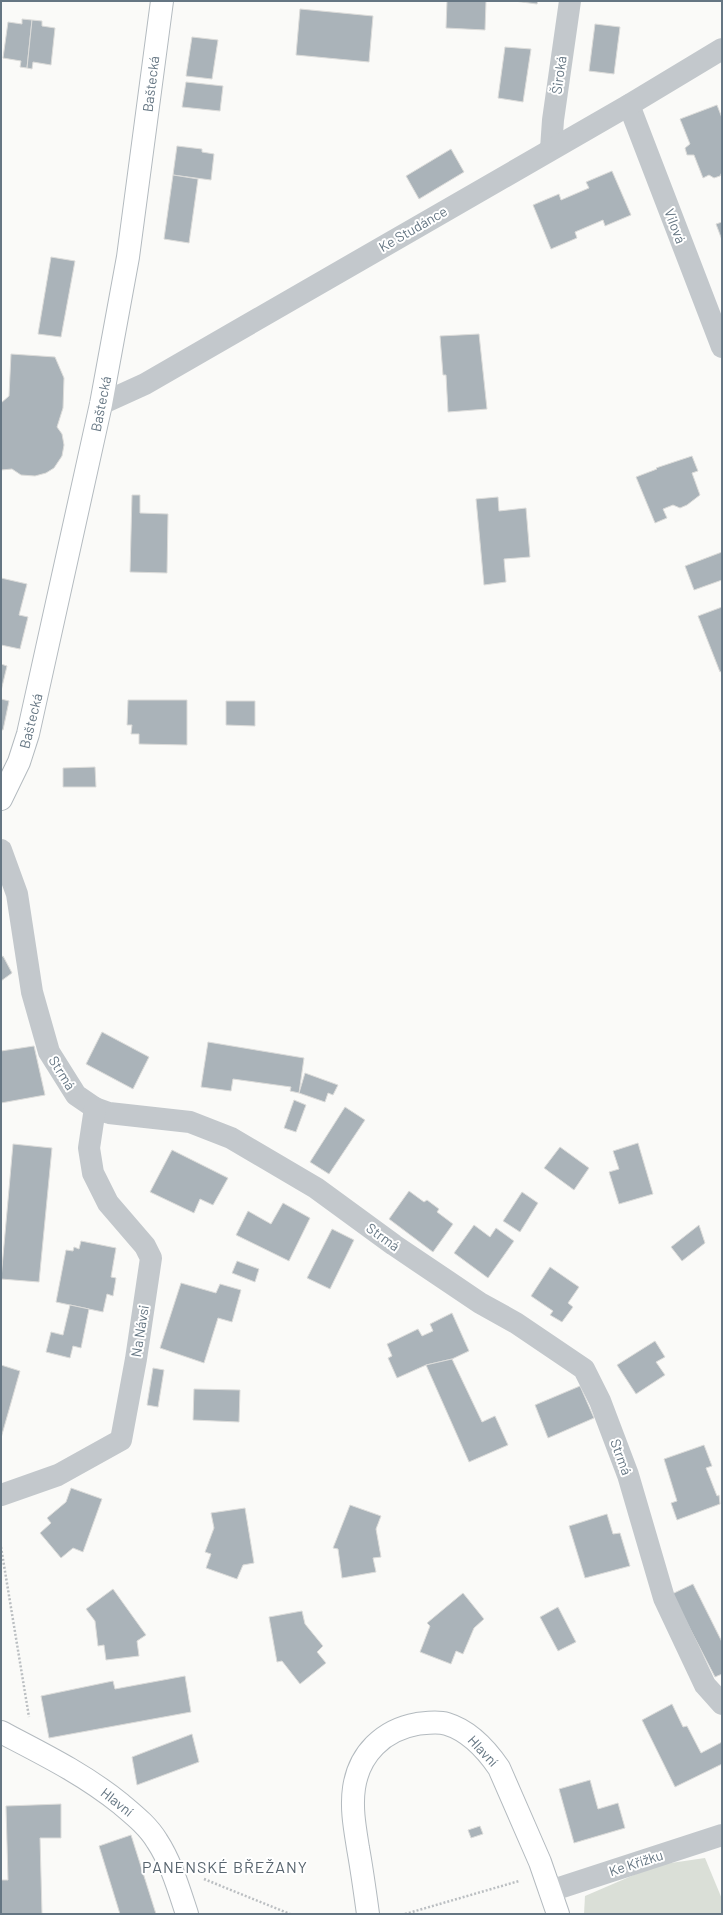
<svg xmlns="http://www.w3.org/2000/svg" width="723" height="1915" font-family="Barlow,sans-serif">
<rect width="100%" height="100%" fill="#fafaf8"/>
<polygon fill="#dadfd7" points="705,1858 722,1899 722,1914 584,1914 585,1896 657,1865"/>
<g fill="#aab3b9" stroke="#dcdcda">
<polygon points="447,1 486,1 485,30 446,28"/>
<polygon points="514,1 538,1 537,4"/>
<polygon points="300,9 373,16 369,62 296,55"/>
<polygon points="22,19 32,20 27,68 20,67 21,61 3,58 8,22 22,24"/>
<polygon points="32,20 42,21 42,26 55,28 51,65 33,62 32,69 27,68"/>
<polygon points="595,24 620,27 614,74 589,71"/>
<polygon points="192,37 218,40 212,79 186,76"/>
<polygon points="505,47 531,49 523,102 498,98"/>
<polygon points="186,82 223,86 220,111 182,107"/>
<polygon points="717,105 722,118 722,172 720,176 714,178 709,175 703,178 694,155 687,155 685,148 690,144 680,119"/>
<polygon points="177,146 202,149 202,152 214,154 211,180 173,175"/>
<polygon points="451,149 464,172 419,199 406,176"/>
<polygon points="612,171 631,215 605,226 603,220 575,232 577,238 551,249 533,205 559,194 561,200 589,188 586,182"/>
<polygon points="173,175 198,179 189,243 164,239"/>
<polygon points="722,222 722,240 716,224"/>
<polygon points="51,257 75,261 61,337 38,334"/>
<polygon points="479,334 487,409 448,412 446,375 443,375 440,336"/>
<polygon points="11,354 55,357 64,378 63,408 57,427 62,434 64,445 62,456 54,468 46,473 35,476 21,475 12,469 1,470 1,403 9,396"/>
<polygon points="692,456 698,471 692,473 700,495 687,505 680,508 673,505 663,509 667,518 655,523 636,477 657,469 656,468"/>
<polygon points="132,495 140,495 140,513 168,514 167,573 130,572"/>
<polygon points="498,497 499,511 526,508 530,557 504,559 506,582 484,585 476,499"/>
<polygon points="722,552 722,580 694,590 685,566"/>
<polygon points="1,578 27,584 19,615 28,617 20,649 1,645"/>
<polygon points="722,607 722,671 720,672 698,616"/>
<polygon points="1,664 7,666 1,691"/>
<polygon points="1,699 9,701 3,730 1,730"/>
<polygon points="128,700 187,700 187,745 139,744 139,734 131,734 132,725 127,725"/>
<polygon points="226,701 255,701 255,726 226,725"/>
<polygon points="95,767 96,787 63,787 63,768"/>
<polygon points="3,956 12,973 1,981 1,957"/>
<polygon points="102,1032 149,1057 133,1089 86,1064"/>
<polygon points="208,1042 304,1058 299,1093 290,1091 291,1087 233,1079 231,1091 201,1087"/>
<polygon points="34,1046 45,1095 1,1103 1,1051"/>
<polygon points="305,1073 338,1085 333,1095 328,1093 325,1102 299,1093"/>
<polygon points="294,1100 306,1105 296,1132 284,1128"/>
<polygon points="345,1107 365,1120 329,1174 310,1162"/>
<polygon points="638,1143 653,1194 619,1204 609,1172 619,1169 613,1151"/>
<polygon points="13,1144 52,1148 39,1282 1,1279"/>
<polygon points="560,1147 589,1168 574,1190 544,1168"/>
<polygon points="172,1150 228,1178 213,1205 200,1199 194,1213 150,1192"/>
<polygon points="409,1191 424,1202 427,1200 439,1209 437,1212 453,1224 433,1252 389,1219"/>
<polygon points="522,1192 538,1203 520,1232 503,1221"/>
<polygon points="283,1203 310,1218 289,1261 236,1235 248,1211 271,1224"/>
<polygon points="474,1225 490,1237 496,1228 514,1241 488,1278 454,1253"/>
<polygon points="699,1225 705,1243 682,1261 671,1247"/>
<polygon points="332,1229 354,1240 330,1289 307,1278"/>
<polygon points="81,1241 116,1248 111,1277 116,1278 113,1296 107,1294 103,1312 56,1302 66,1250 73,1251 74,1247 79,1249"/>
<polygon points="237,1261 259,1269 255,1282 232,1273"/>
<polygon points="550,1267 579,1287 568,1303 573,1307 562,1322 550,1315 553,1311 531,1296"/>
<polygon points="181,1283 216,1293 220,1284 241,1290 232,1322 218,1318 204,1363 160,1348"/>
<polygon points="70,1305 89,1309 81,1348 73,1346 70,1358 46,1352 51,1332 63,1335"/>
<polygon points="452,1313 469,1351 452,1359 426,1365 397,1378 388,1358 392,1356 387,1344 418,1329 422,1336 433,1331 430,1324"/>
<polygon points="655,1341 665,1357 656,1362 665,1375 636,1394 617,1365"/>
<polygon points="452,1359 482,1422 495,1416 508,1445 469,1462 426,1365"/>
<polygon points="1,1365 20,1371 1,1438"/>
<polygon points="153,1368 164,1370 158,1407 147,1405"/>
<polygon points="580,1386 594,1418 548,1438 535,1405"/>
<polygon points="194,1389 240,1390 239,1422 193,1420"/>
<polygon points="704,1445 712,1466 706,1468 717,1496 719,1495 720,1504 677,1520 671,1503 677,1501 664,1459"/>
<polygon points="71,1488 102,1499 83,1552 73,1548 61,1558 40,1533 51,1523 47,1518 66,1502"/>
<polygon points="350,1505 381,1516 376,1529 381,1557 373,1558 376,1572 342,1578 338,1549 333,1548"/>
<polygon points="245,1508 254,1563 243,1565 237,1579 206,1568 211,1554 205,1552 214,1528 211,1513"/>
<polygon points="607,1514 613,1534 620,1533 630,1566 585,1578 569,1526"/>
<polygon points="693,1584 722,1642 722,1674 715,1677 672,1594"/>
<polygon points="113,1589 146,1635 137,1641 139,1656 106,1660 104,1645 98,1646 95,1621 86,1609"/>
<polygon points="463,1593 484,1619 474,1628 463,1654 456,1651 451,1664 420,1652 430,1626 427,1623"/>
<polygon points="558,1607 576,1642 558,1651 540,1617"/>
<polygon points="302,1611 305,1624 323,1646 317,1652 326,1663 300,1684 282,1661 277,1662 269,1617"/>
<polygon points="185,1676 191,1712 49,1738 41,1696 113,1681 115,1689"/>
<polygon points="672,1704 683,1727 687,1726 701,1753 722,1742 722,1764 675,1787 642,1720"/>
<polygon points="192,1734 199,1762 137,1785 132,1757"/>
<polygon points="590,1780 598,1809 618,1803 625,1828 574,1843 559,1789"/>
<polygon points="61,1804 61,1838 40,1838 42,1914 1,1914 1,1880 8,1880 6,1806"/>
<polygon points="480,1826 483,1834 471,1838 468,1830"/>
<polygon points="131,1835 156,1914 120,1914 99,1846"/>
</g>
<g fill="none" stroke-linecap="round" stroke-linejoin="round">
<g stroke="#b3babf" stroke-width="24">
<g id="secondary">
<polyline points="1,799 19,762 28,734 101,404 128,257 162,1"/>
<path d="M1,1732C43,1754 84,1774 121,1804C134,1815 148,1826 157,1841C171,1862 179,1890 187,1914"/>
<path d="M368,1914C365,1892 362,1870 358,1848C355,1829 351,1808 354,1788C359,1754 383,1730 417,1724C427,1723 437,1721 447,1724C470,1731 486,1749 499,1768L540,1862L558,1914"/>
</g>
</g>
<g stroke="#bbbfc2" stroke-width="2.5" stroke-dasharray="2 2" stroke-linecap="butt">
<polyline points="1,1547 29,1717"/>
<polyline points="204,1879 290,1914"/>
<polyline points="405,1914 519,1881"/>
</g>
<g stroke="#c3c8cc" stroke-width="22">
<polyline points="629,105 722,347"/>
<polyline points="551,149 553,120 570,1"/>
<polyline points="101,404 145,384 629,105 722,49"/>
<polyline points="1,850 17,894 32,992 49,1052 76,1095 95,1108 109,1113 190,1122 231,1138 316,1188 394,1245 480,1303 516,1323 584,1369 600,1401 628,1475 664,1598 705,1685 722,1704"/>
<polyline points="1,1495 58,1475 121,1440 136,1359 151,1258 145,1246 108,1203 93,1173 89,1148 95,1108"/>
<polyline points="550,1891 722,1835"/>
</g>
<use href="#secondary" stroke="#fff" stroke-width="22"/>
</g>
<g text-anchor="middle" stroke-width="4" stroke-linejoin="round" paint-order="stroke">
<g font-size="14" fill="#657683" stroke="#fff">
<text transform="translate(559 75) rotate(-82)" y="5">Široká</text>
<text transform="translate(151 84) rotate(-83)" y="5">Baštecká</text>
<text transform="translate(675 226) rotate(69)" y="5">Vilová</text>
<text transform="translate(413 229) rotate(-30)" y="5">Ke Studánce</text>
<text transform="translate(101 404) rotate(-79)" y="5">Baštecká</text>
<text transform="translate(31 721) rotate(-76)" y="5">Baštecká</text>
<text transform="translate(62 1073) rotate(58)" y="5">Strmá</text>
<text transform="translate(383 1237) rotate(36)" y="5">Strmá</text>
<text transform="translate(140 1331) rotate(-81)" y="5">Na Návsi</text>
<text transform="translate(621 1457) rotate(70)" y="5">Strmá</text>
<text transform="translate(483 1751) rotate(47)" y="5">Hlavní</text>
<text transform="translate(117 1802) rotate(38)" y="5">Hlavní</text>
<text transform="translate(636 1863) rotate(-18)" y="5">Ke Křížku</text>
</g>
<g font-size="16" letter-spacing="1" fill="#57646e" stroke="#fff">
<text x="225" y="1873">PANENSKÉ BŘEŽANY</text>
</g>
</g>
<rect width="723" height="1915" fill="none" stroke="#657683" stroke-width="4"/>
</svg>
